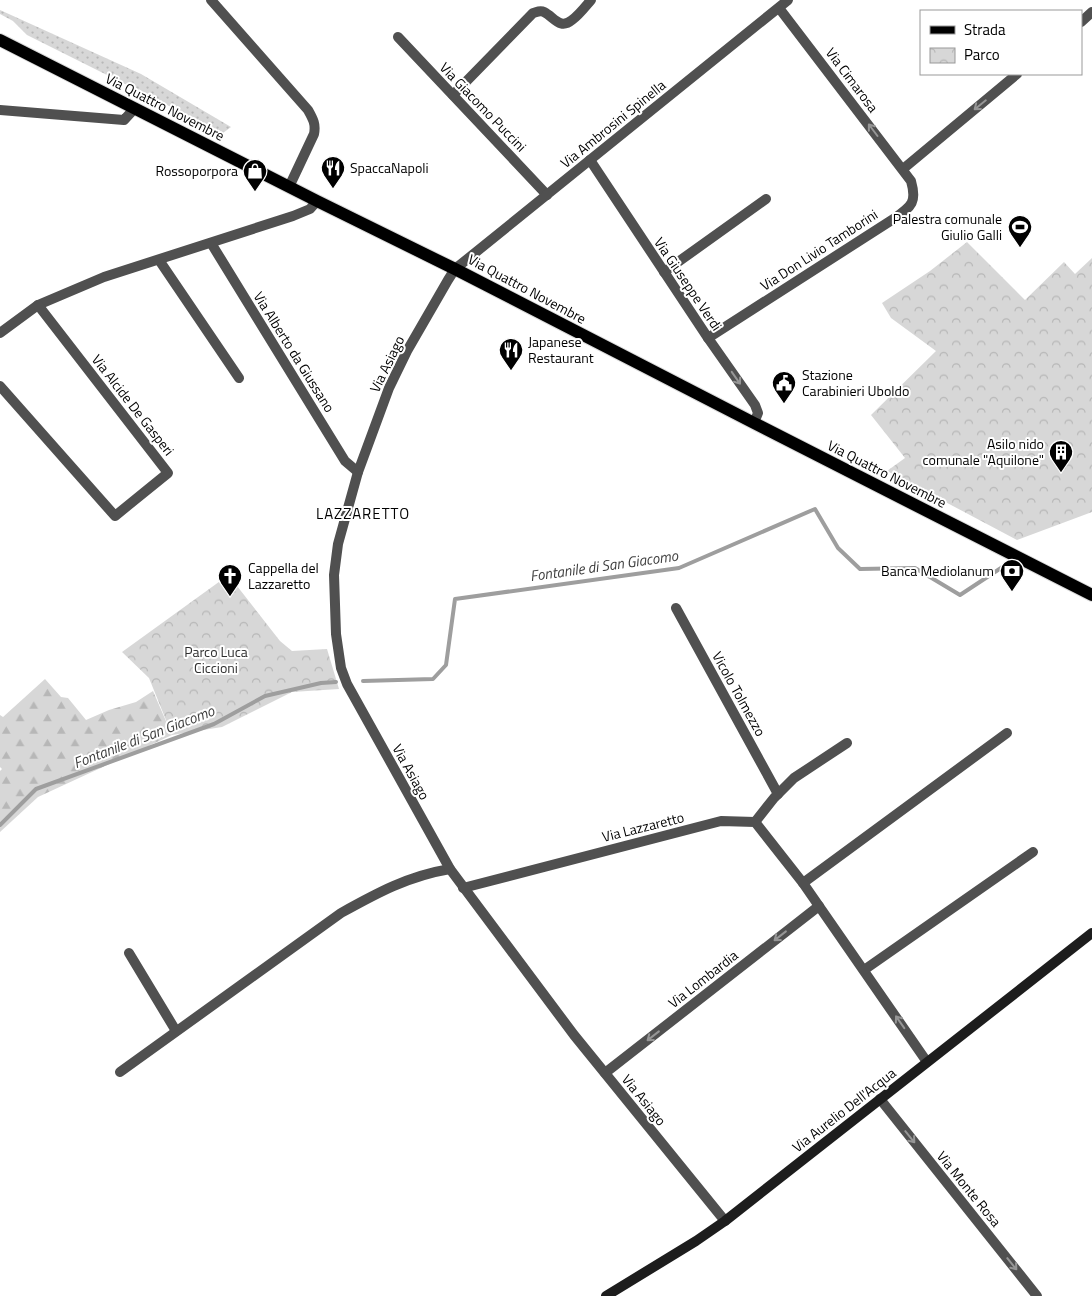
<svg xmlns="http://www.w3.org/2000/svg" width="1092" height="1296" font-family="'Titillium Web',sans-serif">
<defs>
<pattern id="grass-dots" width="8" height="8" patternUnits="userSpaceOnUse" patternTransform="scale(1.25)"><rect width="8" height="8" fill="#d7d7d7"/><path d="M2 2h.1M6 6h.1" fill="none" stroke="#b7b7b7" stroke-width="1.8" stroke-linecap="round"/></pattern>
<pattern id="forest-firs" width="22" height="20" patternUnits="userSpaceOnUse" patternTransform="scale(1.25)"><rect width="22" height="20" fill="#d7d7d7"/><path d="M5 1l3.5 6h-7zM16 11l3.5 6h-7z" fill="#b7b7b7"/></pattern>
<pattern id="park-crowns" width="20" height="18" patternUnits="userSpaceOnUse" patternTransform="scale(1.25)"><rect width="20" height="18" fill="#d7d7d7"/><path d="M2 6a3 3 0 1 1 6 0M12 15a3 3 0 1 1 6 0" fill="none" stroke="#b7b7b7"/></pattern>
</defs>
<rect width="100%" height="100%" fill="#fff"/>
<polygon fill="url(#grass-dots)" points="0,10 141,74 231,127 223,133 27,35 13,21 0,14"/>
<polygon fill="url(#forest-firs)" points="45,679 61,697 68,698 86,720 109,710 136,702 153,691 172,735 38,797 0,832 0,771 2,769 0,767 0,715 3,717"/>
<g fill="url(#park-crowns)">
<polygon points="967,242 1025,300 1064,262 1075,274 1092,258 1092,512 1017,540 887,471 905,458 871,415 936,351 891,318 882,303 930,271"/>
<polygon points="230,577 280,641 292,651 327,649 339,689 292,692 222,727 172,735 149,678 122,652 223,579"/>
</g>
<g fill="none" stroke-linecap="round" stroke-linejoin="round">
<g stroke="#9e9e9e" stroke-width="4">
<polyline points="363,681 433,679 446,665 455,599 679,568 815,509 838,548 860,569 915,568 960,595 1004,566"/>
<polyline points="0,825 36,789 214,724 265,696 321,683 336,682"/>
</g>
<g stroke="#dbdbdb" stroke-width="14">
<polyline id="primary" points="0,40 317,201 455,269 754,423 1092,595"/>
</g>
<g stroke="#505050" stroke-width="10">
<path d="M211,0L308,110C313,119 316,124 314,134L289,187"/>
<polyline points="1081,22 1092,12"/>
<polyline points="398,37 547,195"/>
<path d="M453,95L533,13C537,12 540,10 544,12C554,17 560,30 572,20C579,15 585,7 591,0"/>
<polyline points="0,110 124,120 135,108"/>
<polyline points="590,160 708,338 755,405 758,413 754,423"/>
<polyline points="903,169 1017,74"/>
<polyline points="211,243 345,461 358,472"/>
<polyline points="159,260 239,378"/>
<polyline points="664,272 766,199"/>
<polyline points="0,333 38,305 104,277 293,216 310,209 317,201"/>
<path d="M708,338L895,218C912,206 917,202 911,181L779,8"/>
<polyline points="0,386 115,516 168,473 38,305"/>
<polyline points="676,608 778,794"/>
<polyline points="755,822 774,798 794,778 847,743"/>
<polyline points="803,883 1007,733"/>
<polyline points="463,888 721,821 755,822 803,883 927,1062"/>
<polyline points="129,953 176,1031"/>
<polyline points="864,970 1033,852"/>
<path d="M120,1072L341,913C377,893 408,876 450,869"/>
<polyline points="605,1073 819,906"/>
<polyline points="880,1099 1037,1296"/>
<polyline points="725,1221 574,1035 450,869 347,684 341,668 336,634 334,575 338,544 358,472 389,388 407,351 448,280 455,269 788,0"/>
</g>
<polyline stroke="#1d1d1d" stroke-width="10" points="606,1296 696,1241 725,1221 1092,933"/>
<use href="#primary" stroke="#000" stroke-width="12"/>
</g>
<defs><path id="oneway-shaft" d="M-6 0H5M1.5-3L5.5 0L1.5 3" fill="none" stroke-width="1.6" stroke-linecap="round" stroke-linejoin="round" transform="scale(1.25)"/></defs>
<g stroke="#969696">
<use href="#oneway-shaft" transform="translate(980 105) rotate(141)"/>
<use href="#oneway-shaft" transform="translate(873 130) rotate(-127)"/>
<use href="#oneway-shaft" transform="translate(736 378) rotate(55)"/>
<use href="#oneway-shaft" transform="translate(780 936) rotate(142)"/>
<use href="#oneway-shaft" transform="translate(900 1022) rotate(-125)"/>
<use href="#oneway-shaft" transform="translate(653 1036) rotate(142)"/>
<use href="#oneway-shaft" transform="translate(910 1137) rotate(51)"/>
<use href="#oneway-shaft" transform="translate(1012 1264) rotate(51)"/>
</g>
<defs>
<g id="restaurant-pin" transform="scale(1.25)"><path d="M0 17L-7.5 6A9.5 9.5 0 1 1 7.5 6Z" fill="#000" stroke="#fff"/><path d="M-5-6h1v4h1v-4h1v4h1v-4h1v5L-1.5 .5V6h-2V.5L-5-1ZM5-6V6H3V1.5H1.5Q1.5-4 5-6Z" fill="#fff"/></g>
<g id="shop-pin" transform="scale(1.25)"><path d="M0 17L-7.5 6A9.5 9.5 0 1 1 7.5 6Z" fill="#000" stroke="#fff"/><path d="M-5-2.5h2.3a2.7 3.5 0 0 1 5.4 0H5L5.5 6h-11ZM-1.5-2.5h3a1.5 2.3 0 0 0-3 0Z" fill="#fff"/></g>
<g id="stadium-pin" transform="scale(1.25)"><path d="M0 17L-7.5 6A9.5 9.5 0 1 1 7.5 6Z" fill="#000" stroke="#fff"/><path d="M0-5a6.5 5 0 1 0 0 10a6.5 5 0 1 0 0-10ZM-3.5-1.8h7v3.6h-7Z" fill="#fff"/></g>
<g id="civic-pin" transform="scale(1.25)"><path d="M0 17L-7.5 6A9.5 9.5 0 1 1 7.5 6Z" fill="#000" stroke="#fff"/><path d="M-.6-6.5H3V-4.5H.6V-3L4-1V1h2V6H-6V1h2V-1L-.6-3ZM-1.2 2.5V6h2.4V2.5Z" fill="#fff"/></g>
<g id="building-pin" transform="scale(1.25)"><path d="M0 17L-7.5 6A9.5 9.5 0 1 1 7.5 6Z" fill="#000" stroke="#fff"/><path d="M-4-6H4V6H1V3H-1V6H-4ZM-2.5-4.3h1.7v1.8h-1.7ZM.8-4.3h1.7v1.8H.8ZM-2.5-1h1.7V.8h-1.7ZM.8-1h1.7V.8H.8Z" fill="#fff"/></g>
<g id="bank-pin" transform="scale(1.25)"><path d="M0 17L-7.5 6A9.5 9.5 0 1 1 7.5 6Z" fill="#000" stroke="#fff"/><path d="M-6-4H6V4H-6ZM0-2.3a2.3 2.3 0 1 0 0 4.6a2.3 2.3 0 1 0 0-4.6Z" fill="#fff"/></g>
<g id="church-pin" transform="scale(1.25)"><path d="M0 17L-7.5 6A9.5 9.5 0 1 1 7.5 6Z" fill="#000" stroke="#fff"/><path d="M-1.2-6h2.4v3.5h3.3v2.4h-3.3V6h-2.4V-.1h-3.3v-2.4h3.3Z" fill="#fff"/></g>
</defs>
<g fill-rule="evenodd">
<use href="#restaurant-pin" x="333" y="168"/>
<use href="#shop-pin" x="255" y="171"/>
<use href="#stadium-pin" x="1020" y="227"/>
<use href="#restaurant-pin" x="511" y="350"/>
<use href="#civic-pin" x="784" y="383"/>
<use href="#building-pin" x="1061" y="452"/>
<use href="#bank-pin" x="1012" y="571"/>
<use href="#church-pin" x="230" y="576"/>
</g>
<g text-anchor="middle" stroke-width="4" stroke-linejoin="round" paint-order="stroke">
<g font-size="14" fill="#000" stroke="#fff">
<text transform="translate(852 80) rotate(53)" y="5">Via Cimarosa</text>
<text transform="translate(165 107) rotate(27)" y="5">Via Quattro Novembre</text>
<text transform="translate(483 107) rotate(46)" y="5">Via Giacomo Puccini</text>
<text transform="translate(613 124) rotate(-39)" y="5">Via Ambrosini Spinella</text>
<text transform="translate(819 250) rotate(-33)" y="5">Via Don Livio Tamborini</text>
<text transform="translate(688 284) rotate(56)" y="5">Via Giuseppe Verdi</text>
<text transform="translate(527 289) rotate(28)" y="5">Via Quattro Novembre</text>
<text transform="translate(294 352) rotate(58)" y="5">Via Alberto da Giussano</text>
<text transform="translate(387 364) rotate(-64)" y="5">Via Asiago</text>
<text transform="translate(133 405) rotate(52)" y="5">Via Alcide De Gasperi</text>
<text transform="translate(887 474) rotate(27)" y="5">Via Quattro Novembre</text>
<text transform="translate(739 694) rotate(61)" y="5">Vicolo Tolmezzo</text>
<text transform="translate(411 772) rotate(61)" y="5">Via Asiago</text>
<text transform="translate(643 827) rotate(-14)" y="5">Via Lazzaretto</text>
<text transform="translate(703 979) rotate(-38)" y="5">Via Lombardia</text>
<text transform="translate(644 1100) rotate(51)" y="5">Via Asiago</text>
<text transform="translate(844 1110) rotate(-38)" y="5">Via Aurelio Dell'Acqua</text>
<text transform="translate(969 1189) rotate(51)" y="5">Via Monte Rosa</text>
</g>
<g font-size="14" fill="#000" stroke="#fff" text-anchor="start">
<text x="350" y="173">SpaccaNapoli</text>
<text x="238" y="176" text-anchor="end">Rossoporpora</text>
<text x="1002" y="224" text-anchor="end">Palestra comunale<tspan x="1002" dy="16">Giulio Galli</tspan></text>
<text x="528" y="347">Japanese<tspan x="528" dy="16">Restaurant</tspan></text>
<text x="802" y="380">Stazione<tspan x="802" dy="16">Carabinieri Uboldo</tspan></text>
<text x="1044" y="449" text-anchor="end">Asilo nido<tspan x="1044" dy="16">comunale "Aquilone"</tspan></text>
<text x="248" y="573">Cappella del<tspan x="248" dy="16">Lazzaretto</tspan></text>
<text x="994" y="576" text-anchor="end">Banca Mediolanum</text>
</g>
<g font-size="14" fill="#2e2e2e" stroke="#fff">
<text x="216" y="657">Parco Luca<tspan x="216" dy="16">Ciccioni</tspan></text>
</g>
<g font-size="15" letter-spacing="1" fill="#000" stroke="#fff">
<text x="363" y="519">LAZZARETTO</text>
</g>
<g font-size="15" font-style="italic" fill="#3f3f3f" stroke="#fff">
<text transform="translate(604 566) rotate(-8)" y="5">Fontanile di San Giacomo</text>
<text transform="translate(144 737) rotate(-21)" y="5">Fontanile di San Giacomo</text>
</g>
</g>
<rect x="920" y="10" width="162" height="65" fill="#ffffff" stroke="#999999"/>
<rect x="930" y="26" width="25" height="8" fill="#000000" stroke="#999999"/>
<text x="964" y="35" font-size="15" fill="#000000">Strada</text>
<rect x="930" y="48" width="25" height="15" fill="url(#park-crowns)" stroke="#999999"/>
<text x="964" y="60" font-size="15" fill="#000000">Parco</text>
</svg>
